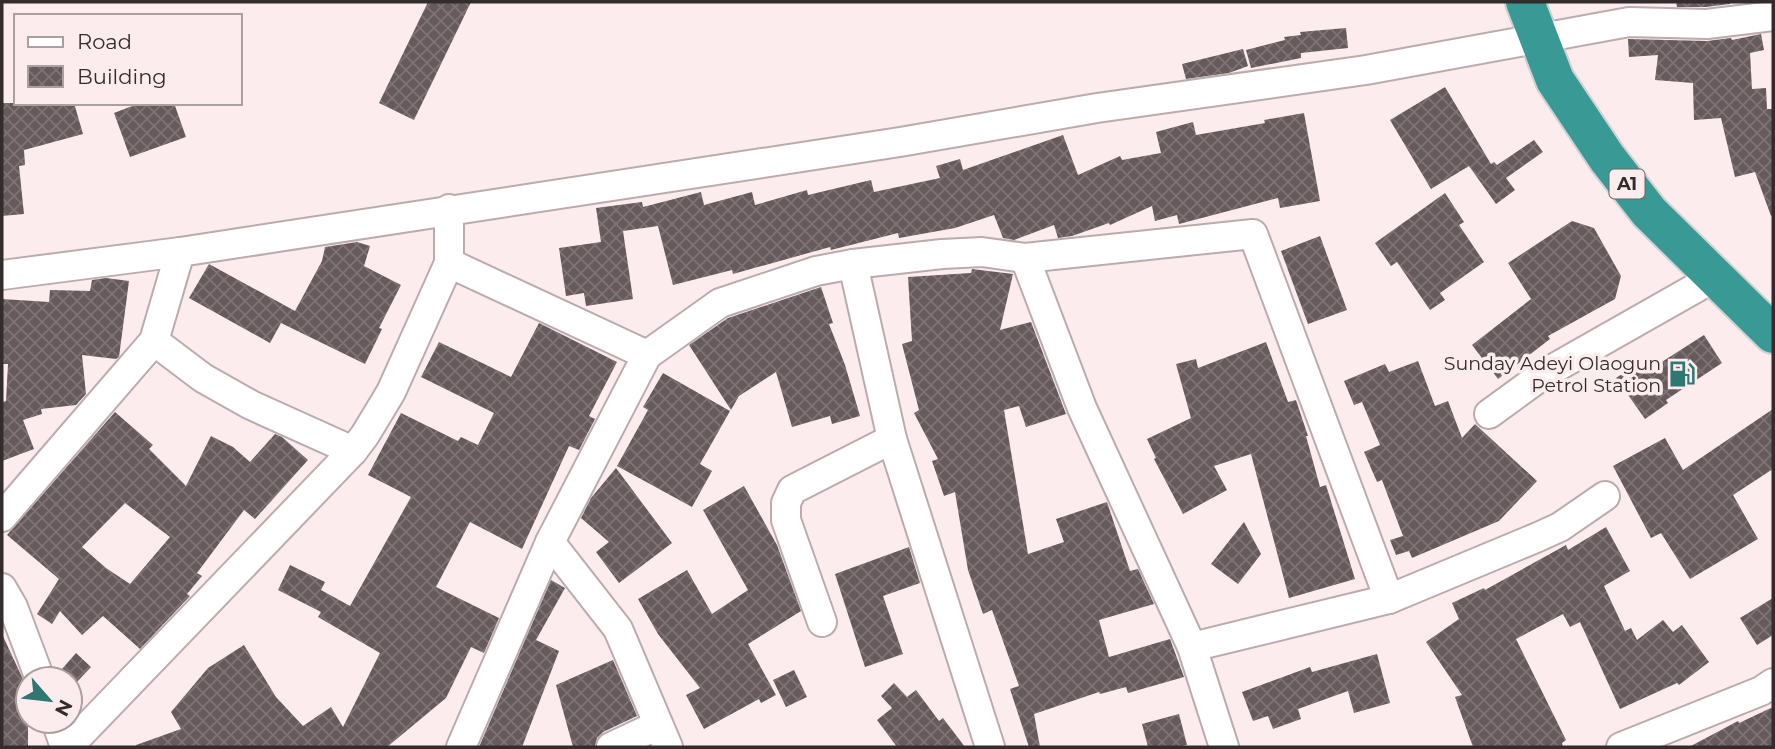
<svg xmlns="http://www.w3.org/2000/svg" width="1775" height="749" font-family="Montserrat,sans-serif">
<defs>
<pattern id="building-cross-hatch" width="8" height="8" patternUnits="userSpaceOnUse" patternTransform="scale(1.75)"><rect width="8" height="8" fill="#675a5c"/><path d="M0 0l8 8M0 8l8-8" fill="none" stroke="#7e7475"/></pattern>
</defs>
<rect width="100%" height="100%" fill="#fcecee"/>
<g fill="url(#building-cross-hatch)" fill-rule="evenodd">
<polygon points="428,2 471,2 414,120 379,103"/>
<polygon points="1676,2 1730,2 1730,4 1706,7 1677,7"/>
<polygon points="1346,28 1348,48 1301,53 1301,58 1251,68 1246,50 1285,40 1284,37 1301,35 1300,32"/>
<polygon points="1761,34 1764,50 1750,53 1752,89 1766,88 1767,109 1773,109 1773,215 1771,216 1755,172 1735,177 1721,118 1694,120 1693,83 1655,80 1658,55 1629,57 1628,39 1707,41 1731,38 1732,40"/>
<polygon points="1243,49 1248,66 1229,73 1186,79 1182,64"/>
<polygon points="1445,87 1491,164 1494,162 1497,165 1534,140 1543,152 1506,178 1515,190 1496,204 1469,166 1431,189 1390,120"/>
<polygon points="2,103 74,103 83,134 24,150 25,165 19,166 24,214 2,216"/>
<polygon points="140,103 174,103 186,137 130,157 114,113"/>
<polygon points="1304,113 1320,201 1280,208 1278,198 1179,224 1177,215 1155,221 1152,206 1110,225 1109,223 1072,236 1058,238 1054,225 1014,240 1003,238 994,215 955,228 899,238 898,233 831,250 830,247 733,274 732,270 673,285 658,226 623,231 633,299 586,306 584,293 566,296 559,248 601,242 596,208 642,202 643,207 701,192 704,205 752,192 755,205 807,190 808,195 871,180 874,192 940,178 936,166 960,159 963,170 1063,135 1078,175 1120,156 1122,160 1161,153 1156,132 1193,122 1196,135 1265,123 1264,120"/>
<polygon points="1445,193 1464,222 1459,225 1484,262 1440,293 1445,300 1430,310 1397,262 1391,266 1375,243"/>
<polygon points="1572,221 1594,228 1621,276 1615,299 1548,336 1550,339 1498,379 1472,345 1531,299 1508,263"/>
<polygon points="1320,236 1347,310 1308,324 1281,251"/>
<polygon points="357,242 370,246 364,266 401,285 379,328 382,329 365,364 281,323 270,343 189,298 209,264 295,311 322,261 325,247"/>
<polygon points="972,269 1013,274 1000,330 1031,322 1066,414 1026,427 1019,406 1004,410 1028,554 1064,542 1056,519 1107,502 1130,571 1138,569 1154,604 1099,620 1109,657 1170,639 1184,677 1128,693 1126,687 1100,694 1099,692 1034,714 1040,747 1029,747 1010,689 1019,686 992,610 983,614 968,570 955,492 944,496 932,461 938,459 914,413 919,410 902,344 912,341 908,277 971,273"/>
<polygon points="106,278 129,281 119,357 116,359 82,355 86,394 76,405 41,409 42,414 23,420 34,449 2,461 2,402 6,401 8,364 2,364 2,299 49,302 50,290 90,291 92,280"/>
<polygon points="821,287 833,323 829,324 845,365 860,416 832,424 830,416 792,427 776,372 739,396 731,410 689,345 728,318"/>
<polygon points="539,323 617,362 589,416 595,419 579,450 569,446 522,549 470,522 436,587 499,618 484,653 471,647 446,698 387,747 136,747 136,745 181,729 171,712 208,668 244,645 276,697 303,726 331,707 343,727 380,653 318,617 321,612 278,590 290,565 325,582 321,590 350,606 411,497 368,475 401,413 458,441 461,437 478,445 494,413 421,377 439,342 511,377"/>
<polygon points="1704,335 1722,363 1666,400 1668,403 1645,419 1616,378 1640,362 1642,365 1654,359 1657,365"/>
<polygon points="1266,342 1288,402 1296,400 1308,436 1306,436 1320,487 1326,485 1355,579 1289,598 1251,454 1214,466 1227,490 1183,514 1154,459 1156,458 1147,439 1191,418 1176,364 1196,359 1198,368"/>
<polygon points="1418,361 1435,406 1448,401 1462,438 1475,424 1537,481 1499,521 1412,558 1409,551 1396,555 1390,540 1403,536 1382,480 1377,482 1364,452 1380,445 1362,402 1354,405 1344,381 1385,364 1389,372"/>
<polygon points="663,373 730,411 700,464 712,471 692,507 617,466 648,410 643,407"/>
<polygon points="1773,409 1773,469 1733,495 1758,539 1690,579 1661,533 1651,538 1613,466 1665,438 1683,470"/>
<path d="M115,412L153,445L149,449L186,486L211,436L233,447L250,462L275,434L282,437L308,460L255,519L244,510L197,573L202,576L187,594L190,596L140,649L103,616L82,635L60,611L52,624L37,614L59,579L7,535ZM125,503L170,537L130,584L106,568L82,547Z"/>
<polygon points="616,468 672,543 619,583 596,552 609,542 581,518 591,498"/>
<polygon points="744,486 777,545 801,611 748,644 776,695 761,703 759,699 704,729 686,695 700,688 658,634 638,599 687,570 712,614 748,590 703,510"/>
<polygon points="1244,522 1261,554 1238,584 1211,564"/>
<polygon points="1606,527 1630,571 1604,586 1625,631 1631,628 1637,640 1663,620 1673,632 1682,625 1709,662 1679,685 1677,683 1620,709 1580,622 1570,627 1563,614 1516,639 1566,740 1562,743 1563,747 1473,747 1455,697 1462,695 1426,642 1459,619 1452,603 1484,588 1485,590 1566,545 1568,550"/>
<polygon points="909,547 920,583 883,596 903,654 865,667 835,574"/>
<polygon points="551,580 565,588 536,640 559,651 522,747 479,747"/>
<polygon points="1773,598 1773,635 1757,645 1740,618"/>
<polygon points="2,634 28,690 28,747 2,747"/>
<polygon points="76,653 91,667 76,683 62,669"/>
<polygon points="1377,654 1390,703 1354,713 1348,691 1298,709 1301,719 1273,729 1268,716 1253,721 1242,692 1310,667 1312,672"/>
<polygon points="613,660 637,716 603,732 597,738 595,747 573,747 556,685"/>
<polygon points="794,670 807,697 786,707 773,680"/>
<polygon points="894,683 907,697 916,690 939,721 943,718 965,747 897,747 877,720 892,708 881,696"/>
<polygon points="1773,707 1773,747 1689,747 1738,721 1739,723"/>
<polygon points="1179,714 1187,745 1177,747 1148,747 1142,724"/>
</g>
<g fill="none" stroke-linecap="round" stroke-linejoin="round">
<g stroke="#baabad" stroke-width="32">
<g id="minor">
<polyline points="1025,258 1082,408 1192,647 1389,599 1538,537 1560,527 1605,496"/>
<polyline points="449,263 647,355"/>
<polyline points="853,264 892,439 990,747"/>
<polyline points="2,275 180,252 900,142 1097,108 1366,70 1629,22 1707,24 1773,16"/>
<polyline points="154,341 203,378 251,405 353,451"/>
<polyline points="1489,414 1544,374 1715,277"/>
<polyline points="2,517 154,341 180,252"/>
<polyline points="550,542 618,629 668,747"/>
<polyline points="2,588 13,607 40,679"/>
<polyline points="822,622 786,520 786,503 792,490 892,439"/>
<polyline points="1192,647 1224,747"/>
<polyline points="56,721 65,747"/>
<polyline points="68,747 353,451 365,435 391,392 449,263 449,209"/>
<polyline points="461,747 550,542 647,355 720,303 816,271 853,264 942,254 982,252 1025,258 1253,234 1389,599"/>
<polyline points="611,747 658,725"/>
<polyline points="1621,747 1761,691 1773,683"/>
</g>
</g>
<g stroke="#d2d1d1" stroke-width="42">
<polyline id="highway" points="1525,2 1555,80 1607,158 1649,212 1773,334"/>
</g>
<use href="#minor" stroke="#fff" stroke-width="28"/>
<use href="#highway" stroke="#389995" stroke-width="38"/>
</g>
<defs>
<g id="fuel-bare" transform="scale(2.1)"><path d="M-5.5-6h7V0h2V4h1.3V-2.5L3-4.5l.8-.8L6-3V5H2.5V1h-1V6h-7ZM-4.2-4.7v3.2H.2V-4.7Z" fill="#2e7773" stroke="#fcecee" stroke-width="2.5" paint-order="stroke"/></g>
</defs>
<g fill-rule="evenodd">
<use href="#fuel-bare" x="1682" y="374"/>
</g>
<g text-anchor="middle" stroke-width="7" stroke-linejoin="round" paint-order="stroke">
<rect fill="#fcecee" stroke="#6f6667" stroke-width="2" x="1609.5" y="169.5" width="35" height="29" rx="5"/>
<g font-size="18" font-weight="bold" fill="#322c2d">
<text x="1627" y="190">A1</text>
</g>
<g font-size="19" fill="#322c2d" stroke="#fcecee" text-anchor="end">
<text x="1661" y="370">Sunday Adeyi Olaogun<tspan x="1661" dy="22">Petrol Station</tspan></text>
</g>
</g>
<rect width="1775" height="749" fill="none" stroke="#322c2d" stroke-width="7"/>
<rect x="14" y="14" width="228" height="91" fill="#fcecee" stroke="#ab9fa1" stroke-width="2"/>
<rect x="28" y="37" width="35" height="10" fill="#ffffff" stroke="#ab9fa1" stroke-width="2"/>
<text x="77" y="49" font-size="21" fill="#322c2d">Road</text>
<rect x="28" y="66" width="35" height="21" fill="url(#building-cross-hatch)" stroke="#ab9fa1" stroke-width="2"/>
<text x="77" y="84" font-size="21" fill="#322c2d">Building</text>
<g transform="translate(49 700) rotate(118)"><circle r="33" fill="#fcecee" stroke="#ab9fa1" stroke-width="2"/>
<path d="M0-5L12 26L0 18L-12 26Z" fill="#2e7773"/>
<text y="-10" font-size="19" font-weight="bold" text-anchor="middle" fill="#322c2d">N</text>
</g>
</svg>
